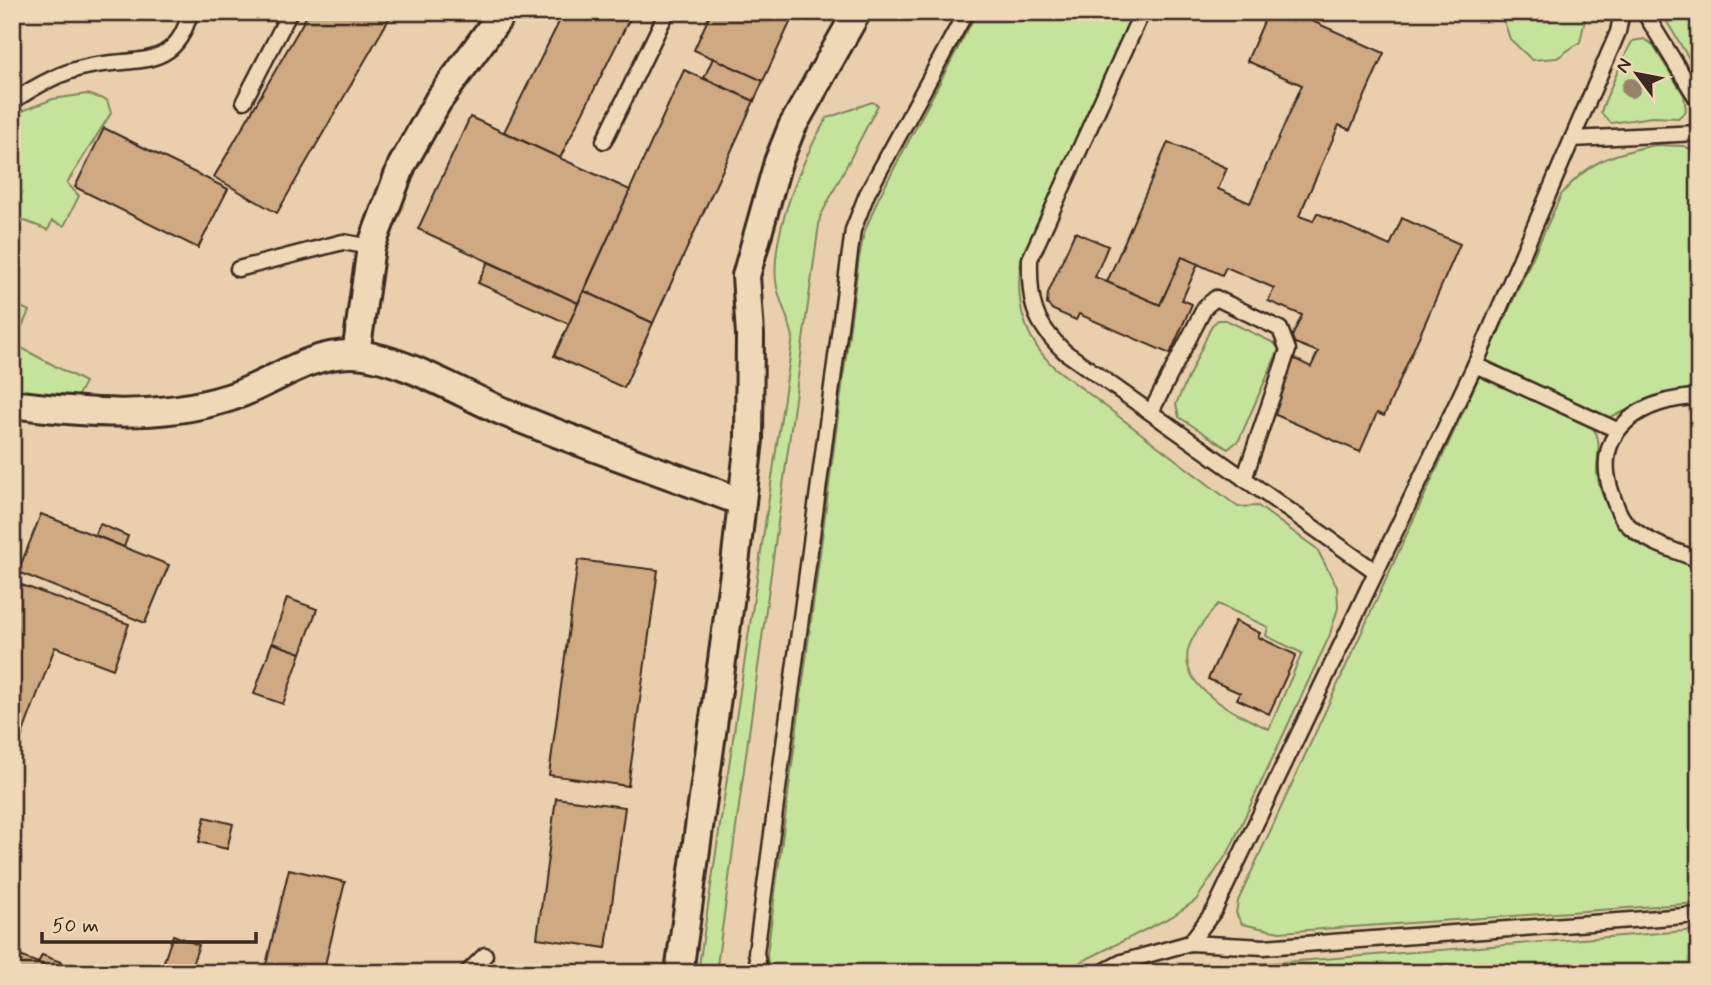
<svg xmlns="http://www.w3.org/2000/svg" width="1711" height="985" font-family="Mynerve,sans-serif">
<rect width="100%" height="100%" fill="#e9cfad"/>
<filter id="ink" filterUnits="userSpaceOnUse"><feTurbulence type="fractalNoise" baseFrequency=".0143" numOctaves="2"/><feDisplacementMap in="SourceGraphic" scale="14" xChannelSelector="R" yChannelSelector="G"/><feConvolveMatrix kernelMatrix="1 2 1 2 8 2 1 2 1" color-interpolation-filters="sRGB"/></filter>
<g filter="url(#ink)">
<g fill="#c5e39b" stroke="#80865c" stroke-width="2" fill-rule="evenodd">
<path d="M977,12H1134L1021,260C1015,302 1023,338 1055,368L1238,507L1258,506L1317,549L1337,587L1338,608L1329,637L1229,851L1196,900L1173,916L1059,973H774L768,965L767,954L859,258L864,233L878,199ZM1218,604L1268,627L1266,636L1302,653L1269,729C1241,716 1179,690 1188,650C1192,634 1208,617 1218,604Z"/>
<polygon points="1501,12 1586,12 1586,15 1580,42 1557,58 1532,60 1510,39"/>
<polygon points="1661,12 1699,12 1699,75"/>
<path d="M1644,39L1652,44L1684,95L1686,111L1678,118L1652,117L1611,123L1601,113C1602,106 1629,44 1633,41C1636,40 1640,40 1644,39Z"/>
<polygon points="87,94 107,100 111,113 67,183 79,196 64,226 52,221 48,230 20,219 12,234 12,115 53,99"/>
<path d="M872,102L878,105L820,217L716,973H698L793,337C789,318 778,300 776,281C771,234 803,157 827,118Z"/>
<path d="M1655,145L1684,146L1699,153V390L1676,391L1607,418L1486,360L1561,195C1589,160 1612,154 1655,145Z"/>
<polygon points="12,302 29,311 14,344 85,382 77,397 65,401 12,390"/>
<polygon points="1218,320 1226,320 1274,343 1279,349 1239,440 1228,449 1179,417 1176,404 1212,325"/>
<path d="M1480,375L1591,426C1604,440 1596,456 1597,473C1600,498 1616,529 1637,543C1654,554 1680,559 1699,566V903L1279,932L1242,924L1236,913L1238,901Z"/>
<polygon points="1699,930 1699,973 1150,973 1193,969"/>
</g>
<g fill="#cea981" stroke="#3b2a1e" stroke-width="2">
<polygon points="309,12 393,12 277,213 214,177"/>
<polygon points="564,12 633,12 560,158 504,132"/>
<polygon points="711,12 795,12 763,81 694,50"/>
<polygon points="1268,12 1292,12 1384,53 1350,130 1339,125 1299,216 1313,221 1317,213 1390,246 1402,218 1460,244 1384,416 1377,413 1360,452 1269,412 1293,358 1311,367 1318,352 1290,341 1302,315 1268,301 1274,288 1226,267 1222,275 1182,257 1160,305 1107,282 1168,142 1227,168 1218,189 1250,203 1302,85 1247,61"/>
<polygon points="713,58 763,81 754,101 704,78"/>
<polygon points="684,70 754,101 653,323 584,291"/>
<polygon points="470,117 630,190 578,303 418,229"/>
<polygon points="104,128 228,189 198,248 75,187"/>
<polygon points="1075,232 1108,246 1095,277 1160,305 1182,257 1198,264 1182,300 1192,304 1170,354 1079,314 1076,320 1053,310 1047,304 1048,293"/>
<polygon points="488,262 578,303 569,324 478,283"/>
<polygon points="584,291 653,323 624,388 554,356"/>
<polygon points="41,514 169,565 145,623 18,572"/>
<polygon points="100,524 128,536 124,547 95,535"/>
<polygon points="578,560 658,570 628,786 549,775"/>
<polygon points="19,584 129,624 113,669 55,647 12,762 12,603"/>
<polygon points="287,598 317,609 301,653 272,643"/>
<polygon points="1235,621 1260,633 1258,637 1296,655 1269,714 1237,699 1240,693 1208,679"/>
<polygon points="272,643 301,653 283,704 254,694"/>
<polygon points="556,798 625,807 606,948 537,938"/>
<polygon points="205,817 233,824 227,849 199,842"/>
<polygon points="289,869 345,882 323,973 264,973"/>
<polygon points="173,935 199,945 189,973 160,973"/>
<polygon points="12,953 38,963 61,973 12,973"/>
<polygon points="42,955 61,962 57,971 38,963"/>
</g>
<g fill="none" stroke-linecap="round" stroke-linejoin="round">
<g stroke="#3b2a1e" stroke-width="19">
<g id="service">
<path d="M1142,12L1030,259C1029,302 1033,322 1065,352L1375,571"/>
<polyline points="1644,12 1699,102"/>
<polyline points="244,101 290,12"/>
<path d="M12,102C34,87 60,72 86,67C133,56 176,73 190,12"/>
<polyline points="1572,139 1699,133"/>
<polyline points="604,141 667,12"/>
<polyline points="238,269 343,242 371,247"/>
<polyline points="1475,365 1617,430"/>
<path d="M1699,397C1644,398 1591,429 1611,491C1614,501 1620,517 1627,524C1647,543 1674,550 1699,560"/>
<polyline points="1151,412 1205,307 1216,298 1280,329 1288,350 1244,479"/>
<polyline points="1190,943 1264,947 1699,915"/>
<polyline points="467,973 485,955"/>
<polyline points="760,973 756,953 853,230 867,194 966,12"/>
<polyline points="1101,973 1122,962 1190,943 1214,911 1475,365 1618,32 1622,12"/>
</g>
</g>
<g stroke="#3b2a1e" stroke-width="32">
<g id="minor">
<polyline points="356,354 371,247 402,165 438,101 503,12"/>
<path d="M12,404C84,413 157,420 228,398C271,385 304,354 351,354C395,354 462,394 504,412C582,445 663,472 742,502"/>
<polyline points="679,973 734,573 749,440 750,335 746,276 778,162 792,127 857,12"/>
</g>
</g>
<use href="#service" stroke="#efd8b7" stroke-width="14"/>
<use href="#minor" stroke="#efd8b7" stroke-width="26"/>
</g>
<circle fill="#958469" cx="1631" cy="88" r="10"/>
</g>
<rect width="1711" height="985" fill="none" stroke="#efd8b7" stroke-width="42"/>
<rect x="21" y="21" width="1669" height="943" fill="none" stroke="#3b2a1e" stroke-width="2.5" filter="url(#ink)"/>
<g transform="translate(1637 74) rotate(302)" stroke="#efd8b7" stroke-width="5" paint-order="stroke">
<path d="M0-5L12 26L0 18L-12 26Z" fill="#3b2a1e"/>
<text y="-10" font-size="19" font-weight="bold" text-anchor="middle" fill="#3b2a1e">N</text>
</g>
<path d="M42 932v10h214v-10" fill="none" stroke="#3b2a1e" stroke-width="3.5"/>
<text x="52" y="932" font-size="21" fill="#3b2a1e" stroke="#efd8b7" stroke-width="5" paint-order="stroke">50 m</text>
</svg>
